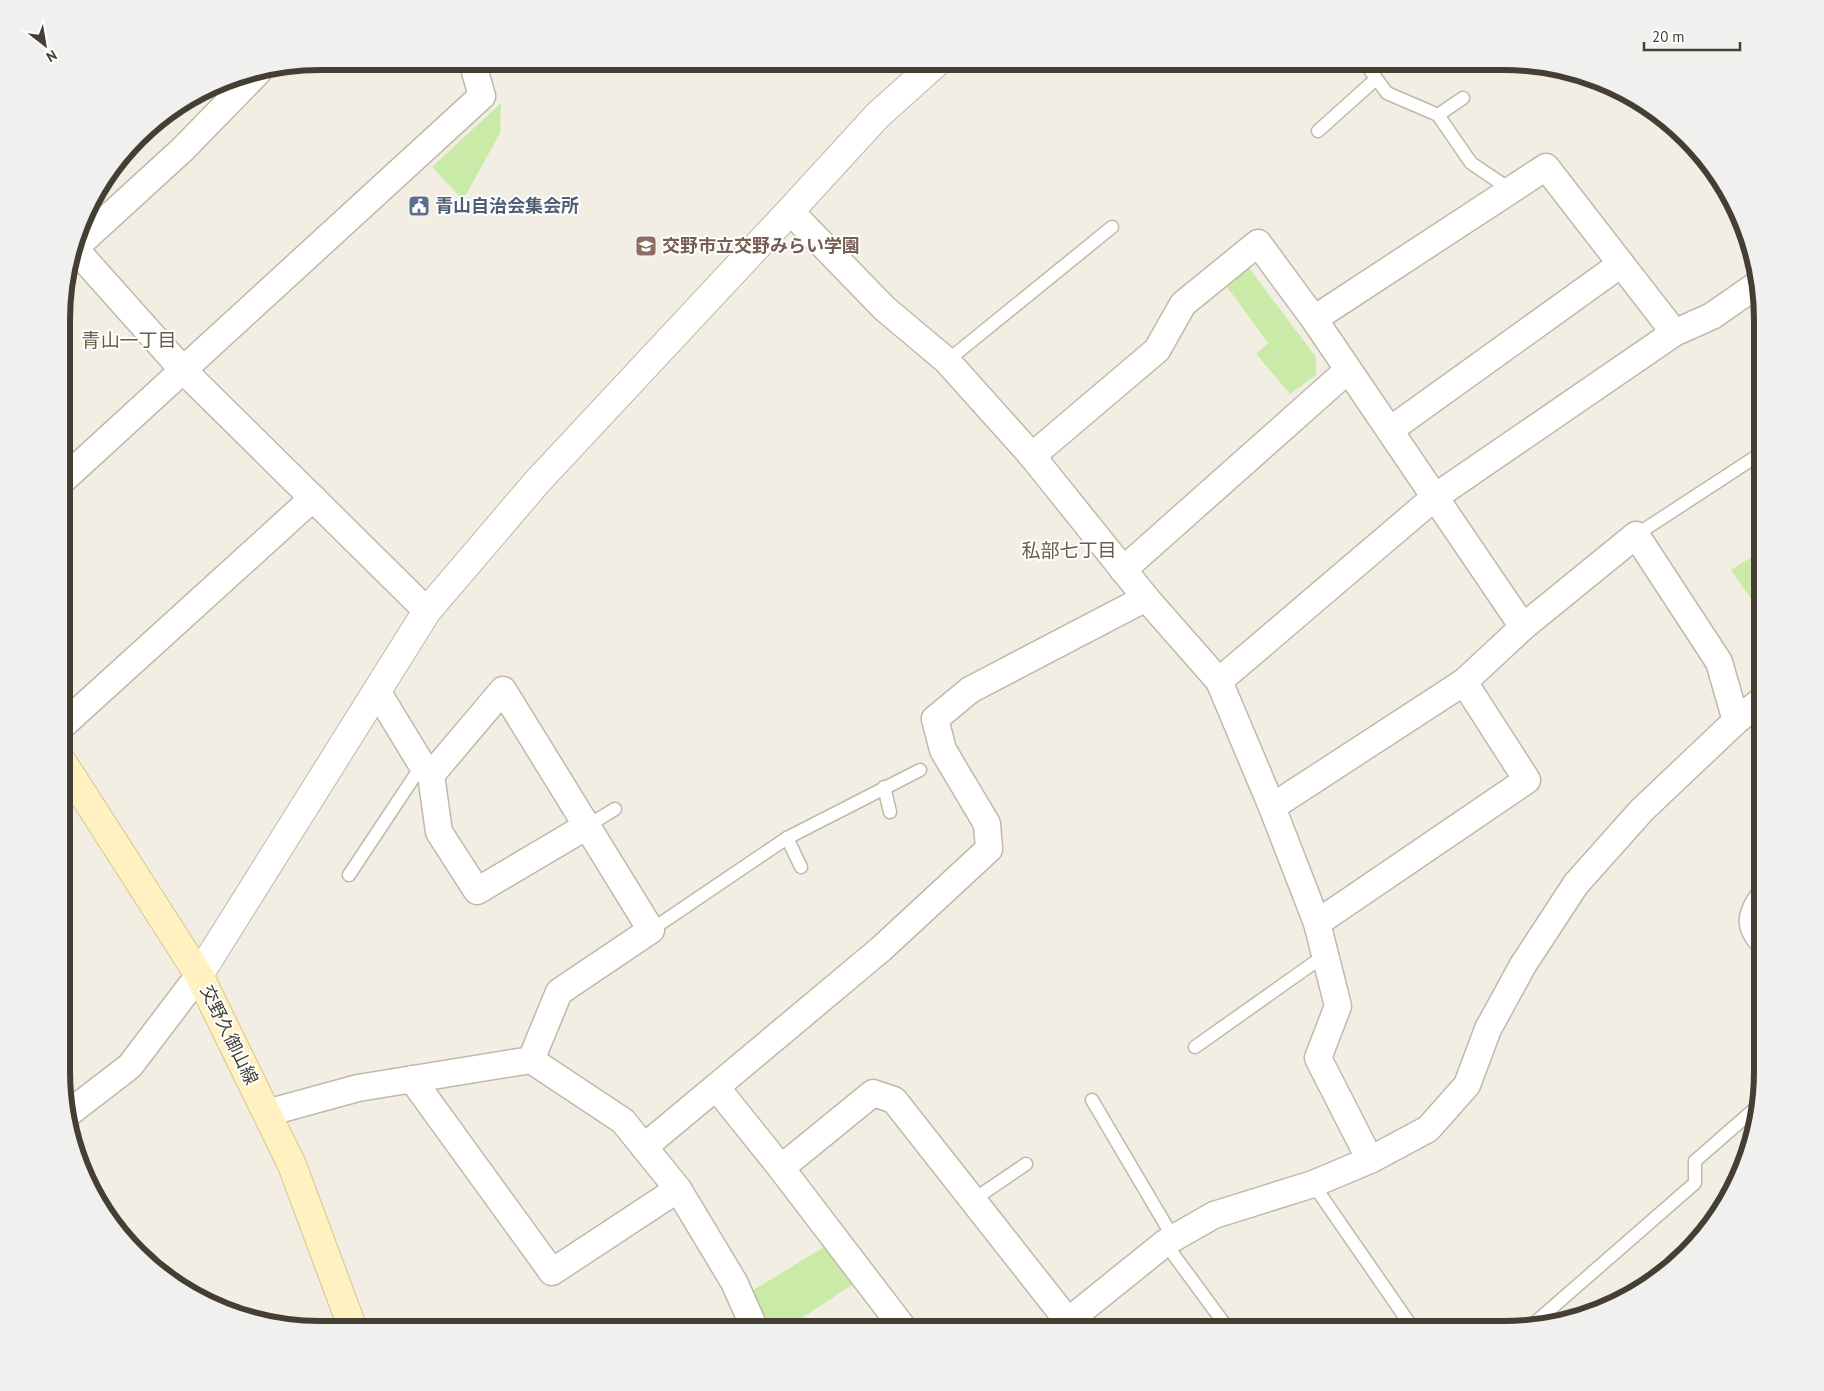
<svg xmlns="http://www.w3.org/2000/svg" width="1824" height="1391" font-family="'PT Sans','Noto Sans JP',sans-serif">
<rect width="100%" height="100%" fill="#f2eee3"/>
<g fill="#caeaa8">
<polygon points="501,103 500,133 463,200 432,167"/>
<polygon points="1249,268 1316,357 1316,375 1290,394 1256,354 1268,343 1225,284"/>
<polygon points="1763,550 1763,608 1760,612 1731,570"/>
<polygon points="826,1246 855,1283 785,1329 767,1329 750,1292"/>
</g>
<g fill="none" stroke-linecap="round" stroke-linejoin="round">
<g stroke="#c1b9a8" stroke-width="15">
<g id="service">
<polyline points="1364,62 1387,93 1438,115"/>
<polyline points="1463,98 1438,115 1471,163 1511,190"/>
<polyline points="1318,131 1376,79"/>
<polyline points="947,361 1112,227"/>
<polyline points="1636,535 1763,452"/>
<polyline points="884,787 890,812"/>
<polyline points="587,826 615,809"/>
<polyline points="787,838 801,867"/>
<polyline points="349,875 422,765"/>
<polyline points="651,930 787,838 920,770"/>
<path d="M1762,952C1756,944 1747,935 1746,924C1744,912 1754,896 1762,889"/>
<polyline points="1195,1047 1325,955"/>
<polyline points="1092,1100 1174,1239"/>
<polyline points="1313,1184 1414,1330"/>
<polyline points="973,1200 1026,1164"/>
<polyline points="1165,1243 1229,1330"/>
<polyline points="1530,1327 1695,1183 1695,1161 1758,1106"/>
</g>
</g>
<g stroke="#c1b9a8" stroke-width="29">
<g id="minor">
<polyline points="790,211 884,308 947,361 1032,456 1146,598"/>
<polyline points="77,246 183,149 258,72"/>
<polyline points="76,250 183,370 427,611"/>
<polyline points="1314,319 1546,167 1670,327"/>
<polyline points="1390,430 1621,264"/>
<polyline points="1032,456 1157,350 1183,304 1258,243 1314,319 1523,627"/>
<polyline points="63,480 482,96 472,61"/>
<polyline points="1123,570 1348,370"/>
<polyline points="377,691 422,765 431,775 439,832 477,891 587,826"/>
<polyline points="63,725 313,498"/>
<polyline points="431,775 503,690 651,930 559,992 531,1060"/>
<polyline points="1272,807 1464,682 1523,627 1636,535 1719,662 1736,721"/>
<polyline points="1317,923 1527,780 1464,682"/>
<polyline points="412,1079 552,1272 678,1189"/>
<polyline points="716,1087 881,949 989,849 987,824 943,750 935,719 970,690 1146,598 1219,681"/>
<polyline points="69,1113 130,1066 199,975"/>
<polyline points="267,1113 358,1088 531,1060 623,1121 678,1189 734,1282 755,1329"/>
<polyline points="644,1147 716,1087 781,1168 873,1093 894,1100 1068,1321"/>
<polyline points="1370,1160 1428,1129 1467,1085 1488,1029 1523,965 1576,884 1642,810 1736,721 1762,700"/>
<polyline points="781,1168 904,1329"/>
<polyline points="1057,1330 1165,1243 1214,1215 1313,1184 1370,1160 1318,1058 1338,1006 1317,923 1272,807 1219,681 1435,497 1674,333 1712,316 1758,284"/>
</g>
</g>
<g stroke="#c1b9a8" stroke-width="30">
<polyline id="tertiary" points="199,975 427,611 537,482 790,211 878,115 937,62"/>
</g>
<g stroke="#d5c58f" stroke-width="30">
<polyline id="secondary" points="63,763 199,975 292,1165 353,1329"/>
</g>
<use href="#service" stroke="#fff" stroke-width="12"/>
<use href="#minor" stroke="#fff" stroke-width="26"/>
<use href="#tertiary" stroke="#fff" stroke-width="28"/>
<use href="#secondary" stroke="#fff2c0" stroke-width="28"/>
</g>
<defs>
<g id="civic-square" transform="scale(1.125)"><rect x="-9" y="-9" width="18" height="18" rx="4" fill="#5c6f8a" stroke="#fff"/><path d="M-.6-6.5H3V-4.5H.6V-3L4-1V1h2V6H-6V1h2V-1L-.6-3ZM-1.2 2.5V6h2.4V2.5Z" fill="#fff"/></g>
<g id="school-square" transform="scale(1.125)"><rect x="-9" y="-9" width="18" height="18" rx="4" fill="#8d6e63" stroke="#fff"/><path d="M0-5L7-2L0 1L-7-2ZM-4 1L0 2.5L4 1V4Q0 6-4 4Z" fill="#fff"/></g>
</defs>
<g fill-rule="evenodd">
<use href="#civic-square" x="419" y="206"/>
<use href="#school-square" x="646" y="246"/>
</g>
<g text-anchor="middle" stroke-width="4" stroke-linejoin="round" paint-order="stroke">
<g font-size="18" font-weight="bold" fill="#4e5e75" stroke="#fff" text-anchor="start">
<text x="435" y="212">青山自治会集会所</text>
</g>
<g font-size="18" font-weight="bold" fill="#785e54" stroke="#fff" text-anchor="start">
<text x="662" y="252">交野市立交野みらい学園</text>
</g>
<g font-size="18" fill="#443e33" stroke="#fff">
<text transform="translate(229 1035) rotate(64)" y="6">交野久御山線</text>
</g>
<g font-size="19" fill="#685d49" stroke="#fff">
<text x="129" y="347">青山一丁目</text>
<text x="1069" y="557">私部七丁目</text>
</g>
</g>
<path d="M0 0H1824V1391H0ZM320 70H1504A250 250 0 0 1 1754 320V1071A250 250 0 0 1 1504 1321H320A250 250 0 0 1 70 1071V320A250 250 0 0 1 320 70Z" fill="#f0f0ef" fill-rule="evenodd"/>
<path fill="none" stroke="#443e33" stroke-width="6" d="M320 70H1504A250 250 0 0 1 1754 320V1071A250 250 0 0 1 1504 1321H320A250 250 0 0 1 70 1071V320A250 250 0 0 1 320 70Z"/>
<g transform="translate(45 45) rotate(149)" stroke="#ffffff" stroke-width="4" paint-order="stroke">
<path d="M0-4L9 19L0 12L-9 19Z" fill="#443e33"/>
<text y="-8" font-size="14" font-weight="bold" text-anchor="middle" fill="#443e33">N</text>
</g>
<path d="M1644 42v8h96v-8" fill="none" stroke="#443e33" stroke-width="2.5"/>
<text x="1652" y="42" font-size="15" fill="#443e33" stroke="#ffffff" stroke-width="4" paint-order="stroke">20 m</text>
</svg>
